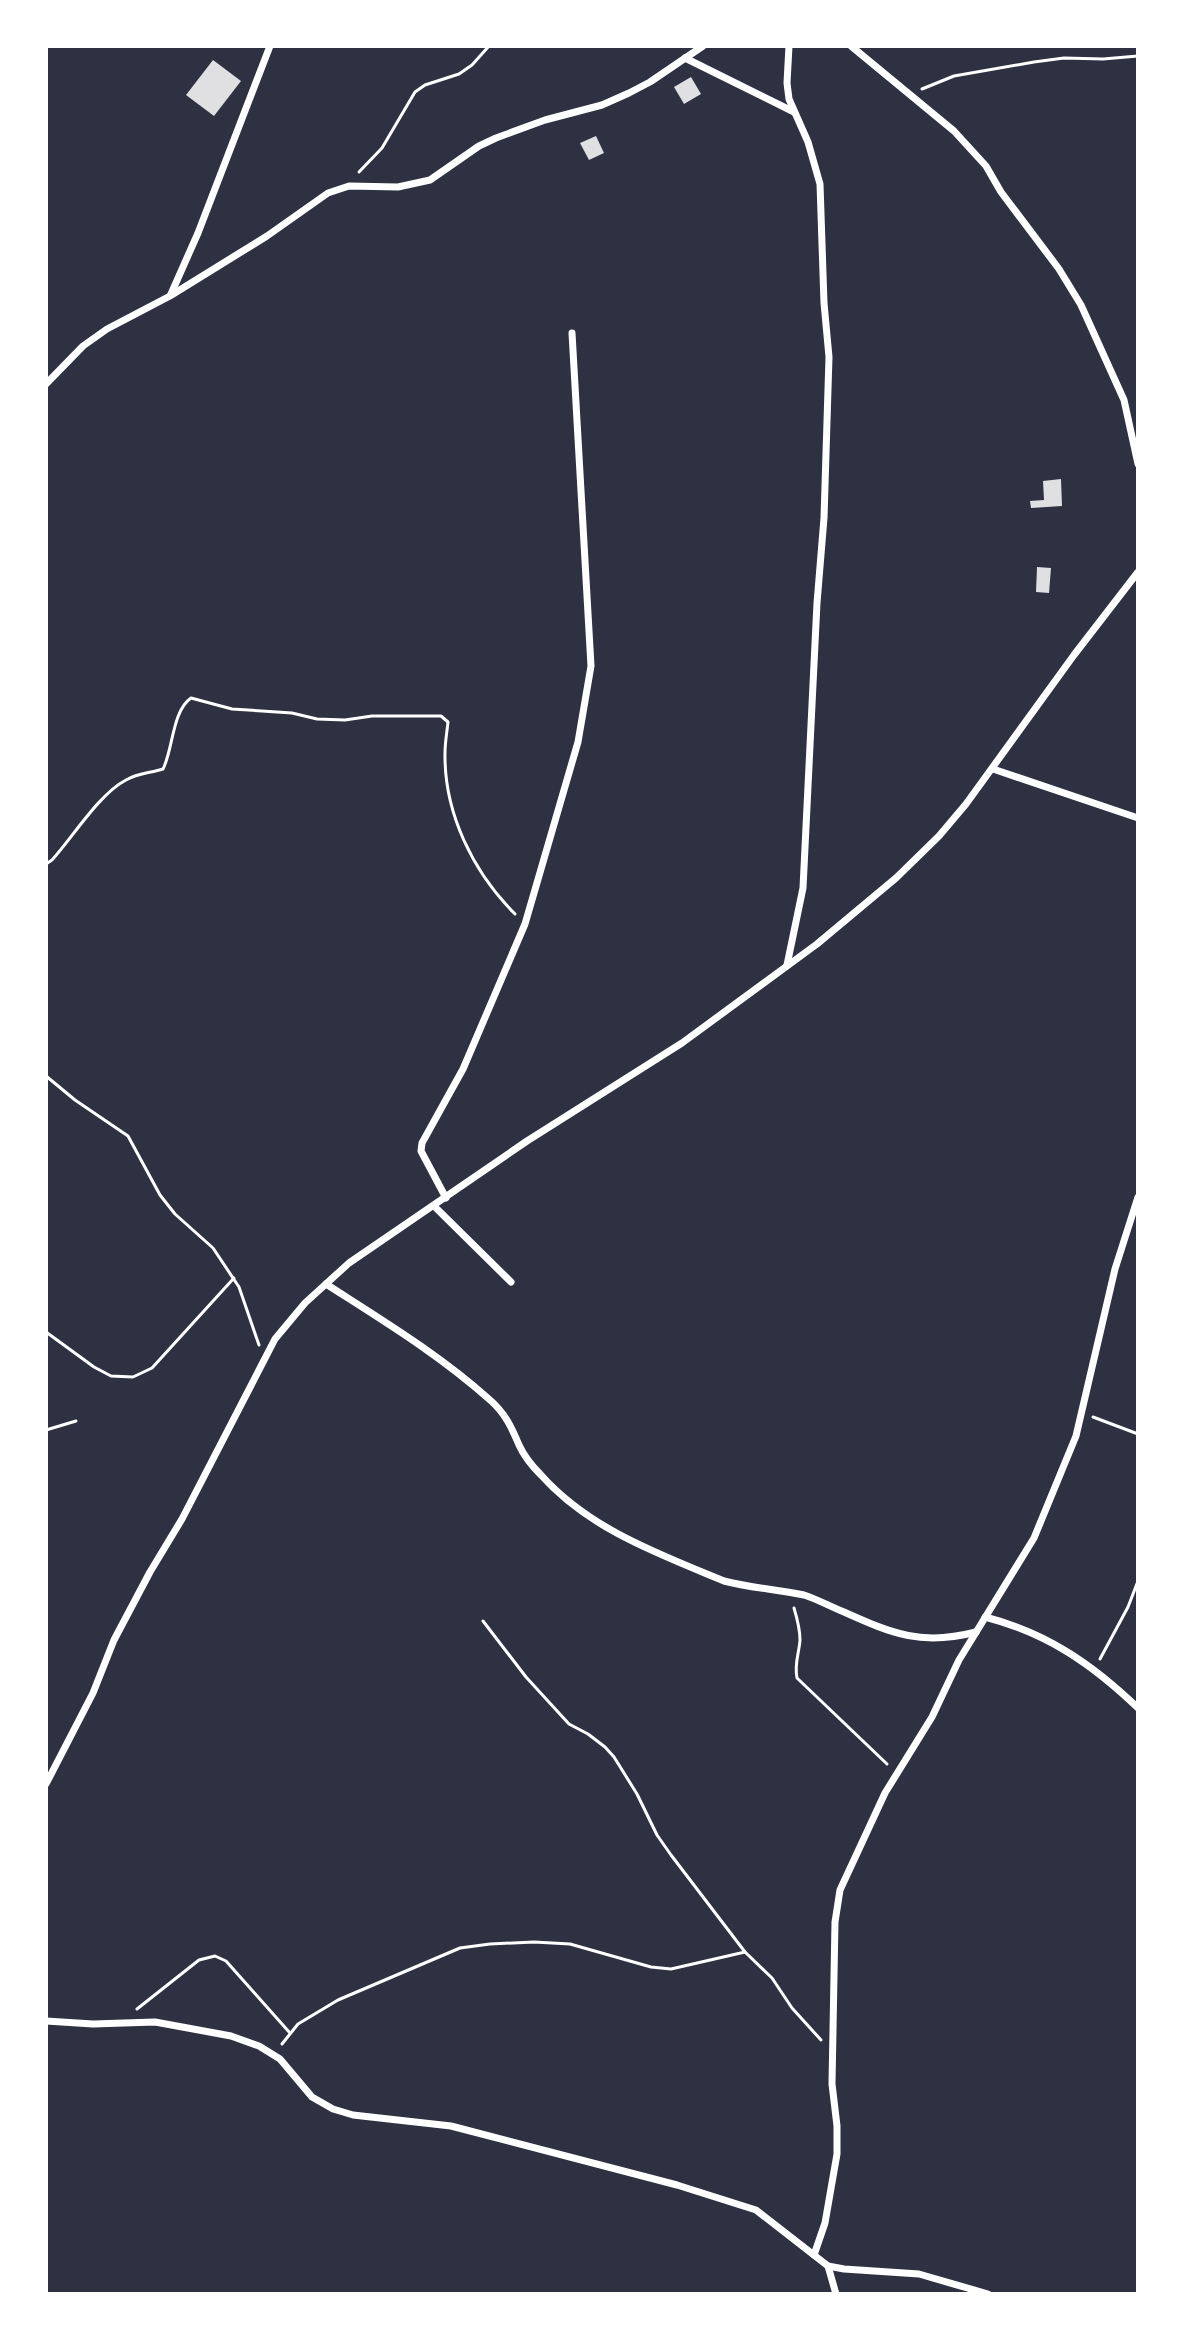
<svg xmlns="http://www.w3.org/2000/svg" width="1184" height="2340" font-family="'Golos Text',sans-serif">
<rect width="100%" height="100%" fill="#2d3142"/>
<g fill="#e0e0e3">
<polygon points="213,60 241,81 214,116 186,95"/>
<polygon points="691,77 701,94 684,104 674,87"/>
<polygon points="596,136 604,153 589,160 580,143"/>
<polygon points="1061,479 1062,506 1031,508 1030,501 1044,500 1043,481"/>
<polygon points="1037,567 1051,568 1049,593 1036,592"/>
</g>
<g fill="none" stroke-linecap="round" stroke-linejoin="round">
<g stroke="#fff" stroke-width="3">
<polyline points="922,89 954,76 1034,62 1064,58 1103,59 1138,56"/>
<polyline points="359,172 382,148 415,92 425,85 459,74 472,65 489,46"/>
<path d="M46,864L52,860C73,837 99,794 126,780C138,773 151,773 163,769C173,750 172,711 191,698L232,709L292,713L317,719L345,720L372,716H441L448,722C447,732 445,742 445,753C444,813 473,872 515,914"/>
<polyline points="46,1076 75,1100 128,1136 160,1195 175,1214 213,1248 239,1287 259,1345"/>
<polyline points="46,1332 94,1367 111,1376 133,1377 152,1368 234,1278"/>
<polyline points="1093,1417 1138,1434"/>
<polyline points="46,1430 76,1421"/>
<path d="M794,1608C797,1618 800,1629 800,1640C799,1654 794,1664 797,1678L887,1764"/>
<polyline points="483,1621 526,1677 569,1724 588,1734 605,1747 614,1757 637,1794 657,1835 671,1855 745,1952 772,1978 792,2008 821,2040"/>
<polyline points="1100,1659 1128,1607 1138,1581"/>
<polyline points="137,2009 199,1960 215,1956 226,1961 290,2033"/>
<polyline points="282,2044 298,2024 338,2000 460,1948 490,1944 534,1942 570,1944 651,1967 671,1969 745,1952"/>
</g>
<g stroke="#fff" stroke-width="7">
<polyline points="851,46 954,131 986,166 1001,192 1059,269 1081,305 1124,400 1138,464"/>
<polyline points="685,58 794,112"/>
<polyline points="171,294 198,233 270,46"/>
<polyline points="46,384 83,346 107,329 170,296 267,236 328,193 349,186 398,187 430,180 479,146 496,138 545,120 602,105 629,93 650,82 703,46"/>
<polyline points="993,769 1138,818"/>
<polyline points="787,965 803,888 817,603 824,518 829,357 824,303 820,184 808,142 789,99 787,83 789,46"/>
<polyline points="446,1198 421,1151 422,1143 463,1069 525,924 578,742 591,666 572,333"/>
<polyline points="434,1206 511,1282"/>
<path d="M326,1284C382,1320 440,1355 490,1400C505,1413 512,1428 519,1445C524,1456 533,1467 541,1475C589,1529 659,1554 724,1581C750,1588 777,1589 804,1595C817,1599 831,1607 844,1612C893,1634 922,1646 976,1632"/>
<path d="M985,1617C1047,1633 1092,1664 1138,1708"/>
<polyline points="46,1784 93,1693 114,1640 150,1572 182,1519 275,1339 305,1303 349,1263 527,1141 682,1043 817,944 896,878 939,836 966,804 1074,655 1138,572"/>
<polyline points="46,2021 93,2024 155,2022 231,2036 259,2046 280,2059 312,2097 333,2109 353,2115 451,2126 677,2185 756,2210 828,2266 844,2269 919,2274 988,2294"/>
<polyline points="814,2255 825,2223 837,2154 837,2126 832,2084 835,1922 840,1890 885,1793 932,1717 959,1660 1034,1538 1076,1436 1115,1269 1138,1197"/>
<polyline points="828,2266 836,2294"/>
</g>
</g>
<rect width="1184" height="2340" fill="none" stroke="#ffffff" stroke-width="96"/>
</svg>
